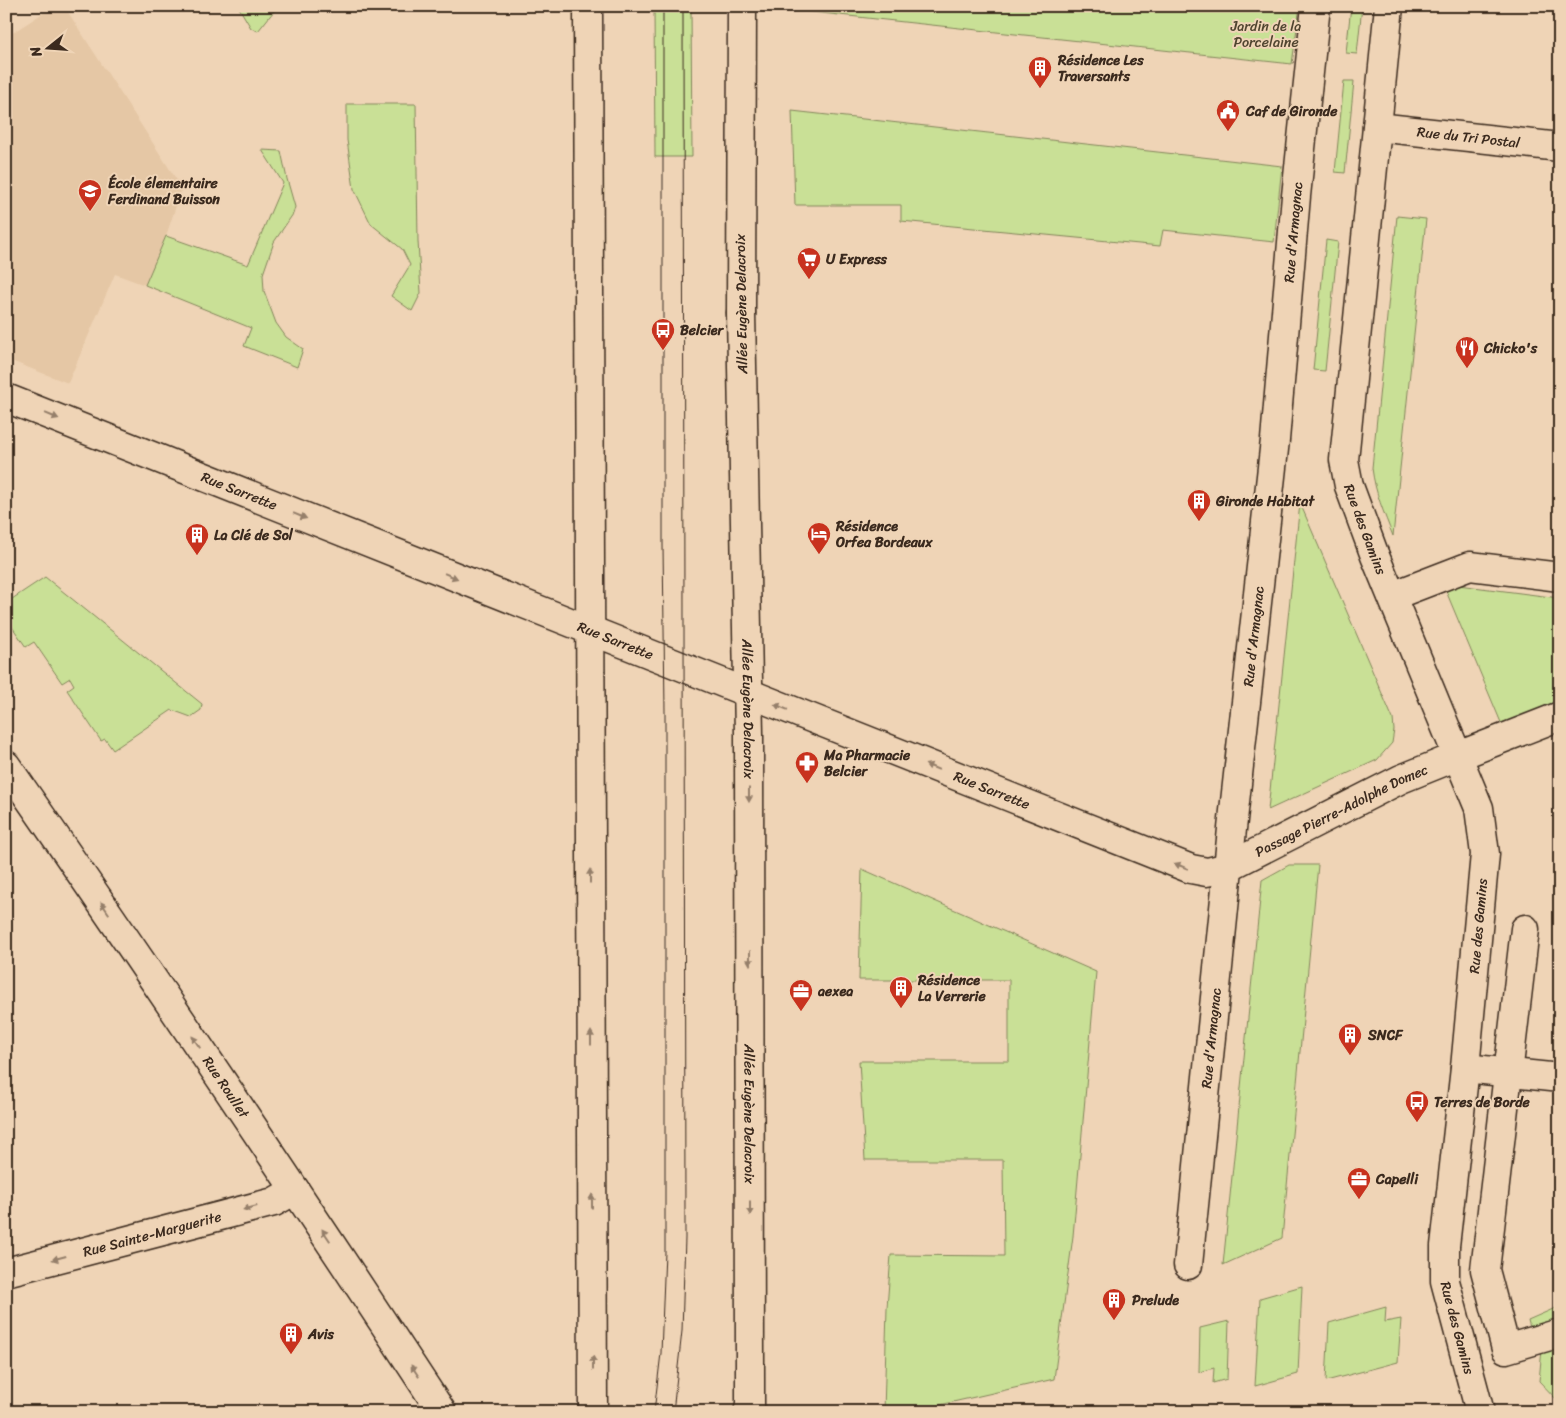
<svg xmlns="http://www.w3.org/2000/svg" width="1566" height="1418" font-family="Sriracha,sans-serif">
<rect width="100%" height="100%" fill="#efd4b6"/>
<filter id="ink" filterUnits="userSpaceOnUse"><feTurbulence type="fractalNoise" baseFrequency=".02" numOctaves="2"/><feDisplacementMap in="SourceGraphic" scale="10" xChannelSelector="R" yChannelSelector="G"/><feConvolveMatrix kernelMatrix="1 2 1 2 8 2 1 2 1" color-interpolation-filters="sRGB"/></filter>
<g filter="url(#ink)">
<polygon fill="#e5c7a5" points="54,6 64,6 182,188 166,236 145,285 115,274 68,383 6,359 6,37"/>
<g fill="#c9e096" stroke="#82855a">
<polygon points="238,6 278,6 258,31 251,28"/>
<polygon points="654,6 691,6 692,157 655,157"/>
<polygon points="793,6 1300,6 1292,64 793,10"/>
<polygon points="1351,6 1362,6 1357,54 1346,53"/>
<polygon points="1344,81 1354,81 1345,173 1335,172"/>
<polygon points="347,104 416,104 418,241 421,293 412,311 391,296 410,265 402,249 371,224 354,189 347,140"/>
<polygon points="792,111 1282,166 1274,242 1163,230 1160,246 901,221 901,205 795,205"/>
<polygon points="262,150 281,151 287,179 295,207 293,214 274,242 263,274 264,291 276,323 286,337 303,349 297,367 244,346 251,328 145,285 166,236 248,265 283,183"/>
<path d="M1397,216L1426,219L1393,536C1384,513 1375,493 1372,468Z"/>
<polygon points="1326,240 1338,242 1325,371 1313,370"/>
<polygon points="1300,503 1393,719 1394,730 1392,743 1377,760 1268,810"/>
<polygon points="45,577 202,704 201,710 191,717 172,710 113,750 105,739 101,741 67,690 74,685 70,678 62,683 34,642 26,647 6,618 6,603"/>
<polygon points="1458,585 1559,598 1560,700 1502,725 1446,591"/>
<polygon points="1289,865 1318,865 1282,1238 1223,1265 1262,880"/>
<polygon points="862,869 1096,972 1073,1236 1054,1379 909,1412 884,1412 887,1308 891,1255 1004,1256 1003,1160 865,1160 859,1061 1009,1061 1009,980 859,980"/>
<polygon points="1302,1286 1298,1374 1255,1386 1260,1298"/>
<polygon points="1560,1306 1560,1320 1530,1328 1528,1320"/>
<polygon points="1386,1307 1385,1322 1401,1319 1398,1362 1326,1381 1329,1323"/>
<polygon points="1229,1321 1227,1379 1213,1383 1214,1368 1199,1372 1200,1328"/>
<polygon points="1560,1344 1560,1403 1539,1381 1542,1349"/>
</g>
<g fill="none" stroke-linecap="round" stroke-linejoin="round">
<g stroke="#3b2a1e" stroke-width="31">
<g id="pedestrian">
<polyline points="741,313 742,6"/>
<polyline points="1392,596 1470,566 1560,577"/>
<polyline points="1458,756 1560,716"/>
<polyline points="1525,929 1485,1270 1506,1349 1560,1333"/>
<polyline points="1465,1068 1560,1078"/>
<path id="s1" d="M1188,1265L1232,829L1275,440L1296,196L1316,6"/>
</g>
</g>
<g stroke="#3b2a1e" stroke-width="31">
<g id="minor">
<polyline points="588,6 593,1412"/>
<path id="s2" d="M1377,127L1560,147"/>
<path id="s3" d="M741,313L749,734L750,1379V1405L748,1412"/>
<path id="s4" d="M6,398L1191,869L1207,872L1228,867L1401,779L1458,756"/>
<path id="s5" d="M6,765C154,978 299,1194 442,1412"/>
<path id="s6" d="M6,1272L274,1202L295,1190"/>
</g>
</g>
<g stroke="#3b2a1e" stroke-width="31">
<g id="secondary">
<path id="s7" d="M1389,6L1344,460L1349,486L1375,556L1479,808L1485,854L1465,1068L1445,1246V1281L1480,1412"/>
</g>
</g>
<use href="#pedestrian" stroke="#efd4b6" stroke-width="28"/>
<use href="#minor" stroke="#efd4b6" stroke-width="28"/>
<use href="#secondary" stroke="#efd4b6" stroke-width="28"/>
<g stroke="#3b2a1e" stroke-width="1">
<polyline points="654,1412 661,1353 665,1252 665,712 663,545 663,6"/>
<polyline points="673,1412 682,1331 685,1238 683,6"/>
</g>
</g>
<defs><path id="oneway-solid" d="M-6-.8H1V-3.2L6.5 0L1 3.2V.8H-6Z" transform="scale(1.25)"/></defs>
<g fill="#957f6a">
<use href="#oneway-solid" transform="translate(52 416) rotate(22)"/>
<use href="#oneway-solid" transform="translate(300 516) rotate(22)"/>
<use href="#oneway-solid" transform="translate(451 576) rotate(22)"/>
<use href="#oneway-solid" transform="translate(781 707) rotate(-158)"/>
<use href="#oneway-solid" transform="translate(932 767) rotate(-158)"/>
<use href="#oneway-solid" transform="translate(749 795) rotate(90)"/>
<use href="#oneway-solid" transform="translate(1181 866) rotate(-158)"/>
<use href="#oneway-solid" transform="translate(590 876) rotate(-90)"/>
<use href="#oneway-solid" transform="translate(105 908) rotate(-124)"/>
<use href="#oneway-solid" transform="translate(750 958) rotate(90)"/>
<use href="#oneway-solid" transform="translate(591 1038) rotate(-90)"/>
<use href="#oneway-solid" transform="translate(196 1042) rotate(-124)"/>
<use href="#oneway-solid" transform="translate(592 1201) rotate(-90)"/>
<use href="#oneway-solid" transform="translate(250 1208) rotate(165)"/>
<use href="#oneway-solid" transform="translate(750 1208) rotate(90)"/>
<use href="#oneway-solid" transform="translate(326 1235) rotate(-124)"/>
<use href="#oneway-solid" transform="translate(59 1258) rotate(165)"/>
<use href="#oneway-solid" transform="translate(593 1363) rotate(-90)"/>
<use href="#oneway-solid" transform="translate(415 1371) rotate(-123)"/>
</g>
</g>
<defs>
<g id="building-pin" transform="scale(1.25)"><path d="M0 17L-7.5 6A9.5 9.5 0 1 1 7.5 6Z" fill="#c8321e" stroke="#efd4b6"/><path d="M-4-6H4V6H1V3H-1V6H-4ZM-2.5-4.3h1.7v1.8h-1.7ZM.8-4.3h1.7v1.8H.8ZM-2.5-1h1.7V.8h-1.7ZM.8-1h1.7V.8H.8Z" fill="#fff"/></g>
<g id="civic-pin" transform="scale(1.25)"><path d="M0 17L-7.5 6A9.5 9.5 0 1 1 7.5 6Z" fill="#c8321e" stroke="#efd4b6"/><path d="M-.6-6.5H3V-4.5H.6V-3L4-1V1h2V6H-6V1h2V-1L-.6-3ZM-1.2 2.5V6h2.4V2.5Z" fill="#fff"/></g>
<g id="school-pin" transform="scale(1.25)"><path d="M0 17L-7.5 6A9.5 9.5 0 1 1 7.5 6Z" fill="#c8321e" stroke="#efd4b6"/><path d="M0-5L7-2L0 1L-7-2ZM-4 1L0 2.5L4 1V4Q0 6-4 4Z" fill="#fff"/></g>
<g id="supermarket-pin" transform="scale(1.25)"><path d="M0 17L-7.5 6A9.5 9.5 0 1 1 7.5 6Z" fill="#c8321e" stroke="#efd4b6"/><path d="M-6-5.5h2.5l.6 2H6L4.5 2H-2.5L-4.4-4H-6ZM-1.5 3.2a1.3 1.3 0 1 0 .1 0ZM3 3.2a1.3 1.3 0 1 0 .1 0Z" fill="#fff"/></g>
<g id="bus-pin" transform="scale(1.25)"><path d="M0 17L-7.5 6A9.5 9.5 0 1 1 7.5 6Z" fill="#c8321e" stroke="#efd4b6"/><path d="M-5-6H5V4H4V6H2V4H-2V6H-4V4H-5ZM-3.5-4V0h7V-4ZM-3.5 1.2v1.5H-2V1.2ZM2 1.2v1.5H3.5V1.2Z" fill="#fff"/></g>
<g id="restaurant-pin" transform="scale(1.25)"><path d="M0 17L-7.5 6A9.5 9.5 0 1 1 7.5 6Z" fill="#c8321e" stroke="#efd4b6"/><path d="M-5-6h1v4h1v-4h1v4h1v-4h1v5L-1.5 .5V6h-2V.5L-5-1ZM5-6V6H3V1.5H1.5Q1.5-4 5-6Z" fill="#fff"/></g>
<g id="hotel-pin" transform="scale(1.25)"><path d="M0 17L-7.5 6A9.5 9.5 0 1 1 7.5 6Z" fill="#c8321e" stroke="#efd4b6"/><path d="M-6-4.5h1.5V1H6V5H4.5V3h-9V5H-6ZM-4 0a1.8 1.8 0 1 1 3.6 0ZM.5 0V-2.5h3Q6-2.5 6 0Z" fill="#fff"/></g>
<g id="pharmacy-pin" transform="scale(1.25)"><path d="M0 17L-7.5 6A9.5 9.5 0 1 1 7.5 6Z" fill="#c8321e" stroke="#efd4b6"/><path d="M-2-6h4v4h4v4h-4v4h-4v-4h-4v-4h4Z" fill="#fff"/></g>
<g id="office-pin" transform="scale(1.25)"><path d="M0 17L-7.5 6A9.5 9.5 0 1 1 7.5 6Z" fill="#c8321e" stroke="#efd4b6"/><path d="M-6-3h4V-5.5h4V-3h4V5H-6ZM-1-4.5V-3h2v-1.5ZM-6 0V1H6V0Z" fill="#fff"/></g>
</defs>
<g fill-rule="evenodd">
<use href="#building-pin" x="1040" y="68"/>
<use href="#civic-pin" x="1228" y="111"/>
<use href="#school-pin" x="90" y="191"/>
<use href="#supermarket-pin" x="809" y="259"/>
<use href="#bus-pin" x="663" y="330"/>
<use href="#restaurant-pin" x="1467" y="348"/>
<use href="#building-pin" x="1199" y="501"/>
<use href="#hotel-pin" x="819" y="534"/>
<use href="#building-pin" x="197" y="535"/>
<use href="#pharmacy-pin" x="807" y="763"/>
<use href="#building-pin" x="901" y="988"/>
<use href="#office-pin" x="801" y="991"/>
<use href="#building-pin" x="1350" y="1035"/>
<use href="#bus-pin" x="1417" y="1102"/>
<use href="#office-pin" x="1359" y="1179"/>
<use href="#building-pin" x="1114" y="1300"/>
<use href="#building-pin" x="291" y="1334"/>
</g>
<g text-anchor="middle" stroke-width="4" stroke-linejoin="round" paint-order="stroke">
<g font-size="14" fill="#504530" stroke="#efd4b6">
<text x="1266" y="31">Jardin de la<tspan x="1266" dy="16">Porcelaine</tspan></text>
</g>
<g font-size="14" font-weight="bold" fill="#3b2a1e" stroke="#efd4b6" text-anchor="start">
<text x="1058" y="65">Résidence Les<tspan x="1058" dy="16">Traversants</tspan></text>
<text x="1246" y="116">Caf de Gironde</text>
<text x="108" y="188">École élementaire<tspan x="108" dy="16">Ferdinand Buisson</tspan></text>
<text x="826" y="264">U Express</text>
<text x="680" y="335">Belcier</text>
<text x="1484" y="353">Chicko's</text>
<text x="1216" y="506">Gironde Habitat</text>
<text x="836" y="531">Résidence<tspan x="836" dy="16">Orfea Bordeaux</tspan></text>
<text x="214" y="540">La Clé de Sol</text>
<text x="824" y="760">Ma Pharmacie<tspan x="824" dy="16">Belcier</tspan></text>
<text x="918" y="985">Résidence<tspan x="918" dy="16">La Verrerie</tspan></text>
<text x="818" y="996">aexea</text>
<text x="1368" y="1040">SNCF</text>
<text x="1434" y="1107">Terres de Borde</text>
<text x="1376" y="1184">Capelli</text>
<text x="1132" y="1305">Prelude</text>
<text x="308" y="1339">Avis</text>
</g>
<g font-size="14" fill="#3b2a1e" stroke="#efd4b6">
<text dy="5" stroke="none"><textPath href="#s2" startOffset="92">Rue du Tri Postal</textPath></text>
<text dy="5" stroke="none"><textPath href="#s1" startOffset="1038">Rue d'Armagnac</textPath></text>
<text transform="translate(741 304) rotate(-91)" y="5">Allée Eugène Delacroix</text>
<text dy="5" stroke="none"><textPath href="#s4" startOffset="251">Rue Sarrette</textPath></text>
<text dy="5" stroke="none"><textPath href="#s7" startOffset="529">Rue des Gamins</textPath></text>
<text dy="5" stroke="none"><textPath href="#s1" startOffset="632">Rue d'Armagnac</textPath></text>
<text dy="5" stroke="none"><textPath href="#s4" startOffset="656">Rue Sarrette</textPath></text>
<text dy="5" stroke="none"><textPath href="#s3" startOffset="396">Allée Eugène Delacroix</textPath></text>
<text dy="5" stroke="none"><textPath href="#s4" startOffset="1061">Rue Sarrette</textPath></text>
<text dy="5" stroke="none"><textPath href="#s4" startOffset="1440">Passage Pierre-Adolphe Domec</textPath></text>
<text transform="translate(1478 926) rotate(-85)" y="5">Rue des Gamins</text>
<text dy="5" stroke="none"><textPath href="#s1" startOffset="228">Rue d'Armagnac</textPath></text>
<text dy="5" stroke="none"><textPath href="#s5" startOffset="390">Rue Roullet</textPath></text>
<text dy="5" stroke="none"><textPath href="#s3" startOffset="801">Allée Eugène Delacroix</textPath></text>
<text dy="5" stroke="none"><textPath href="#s6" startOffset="151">Rue Sainte-Marguerite</textPath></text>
<text dy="5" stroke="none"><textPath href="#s7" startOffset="1354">Rue des Gamins</textPath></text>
</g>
</g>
<rect width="1566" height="1418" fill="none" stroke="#efd4b6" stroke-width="25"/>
<rect x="12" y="12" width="1541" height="1393" fill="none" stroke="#3b2a1e" stroke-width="2" filter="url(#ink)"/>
<g transform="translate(48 48) rotate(253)" stroke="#efd4b6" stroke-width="4" paint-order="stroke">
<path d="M0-4L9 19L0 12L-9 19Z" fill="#3b2a1e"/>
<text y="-8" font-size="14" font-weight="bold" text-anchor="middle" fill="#3b2a1e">N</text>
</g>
</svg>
